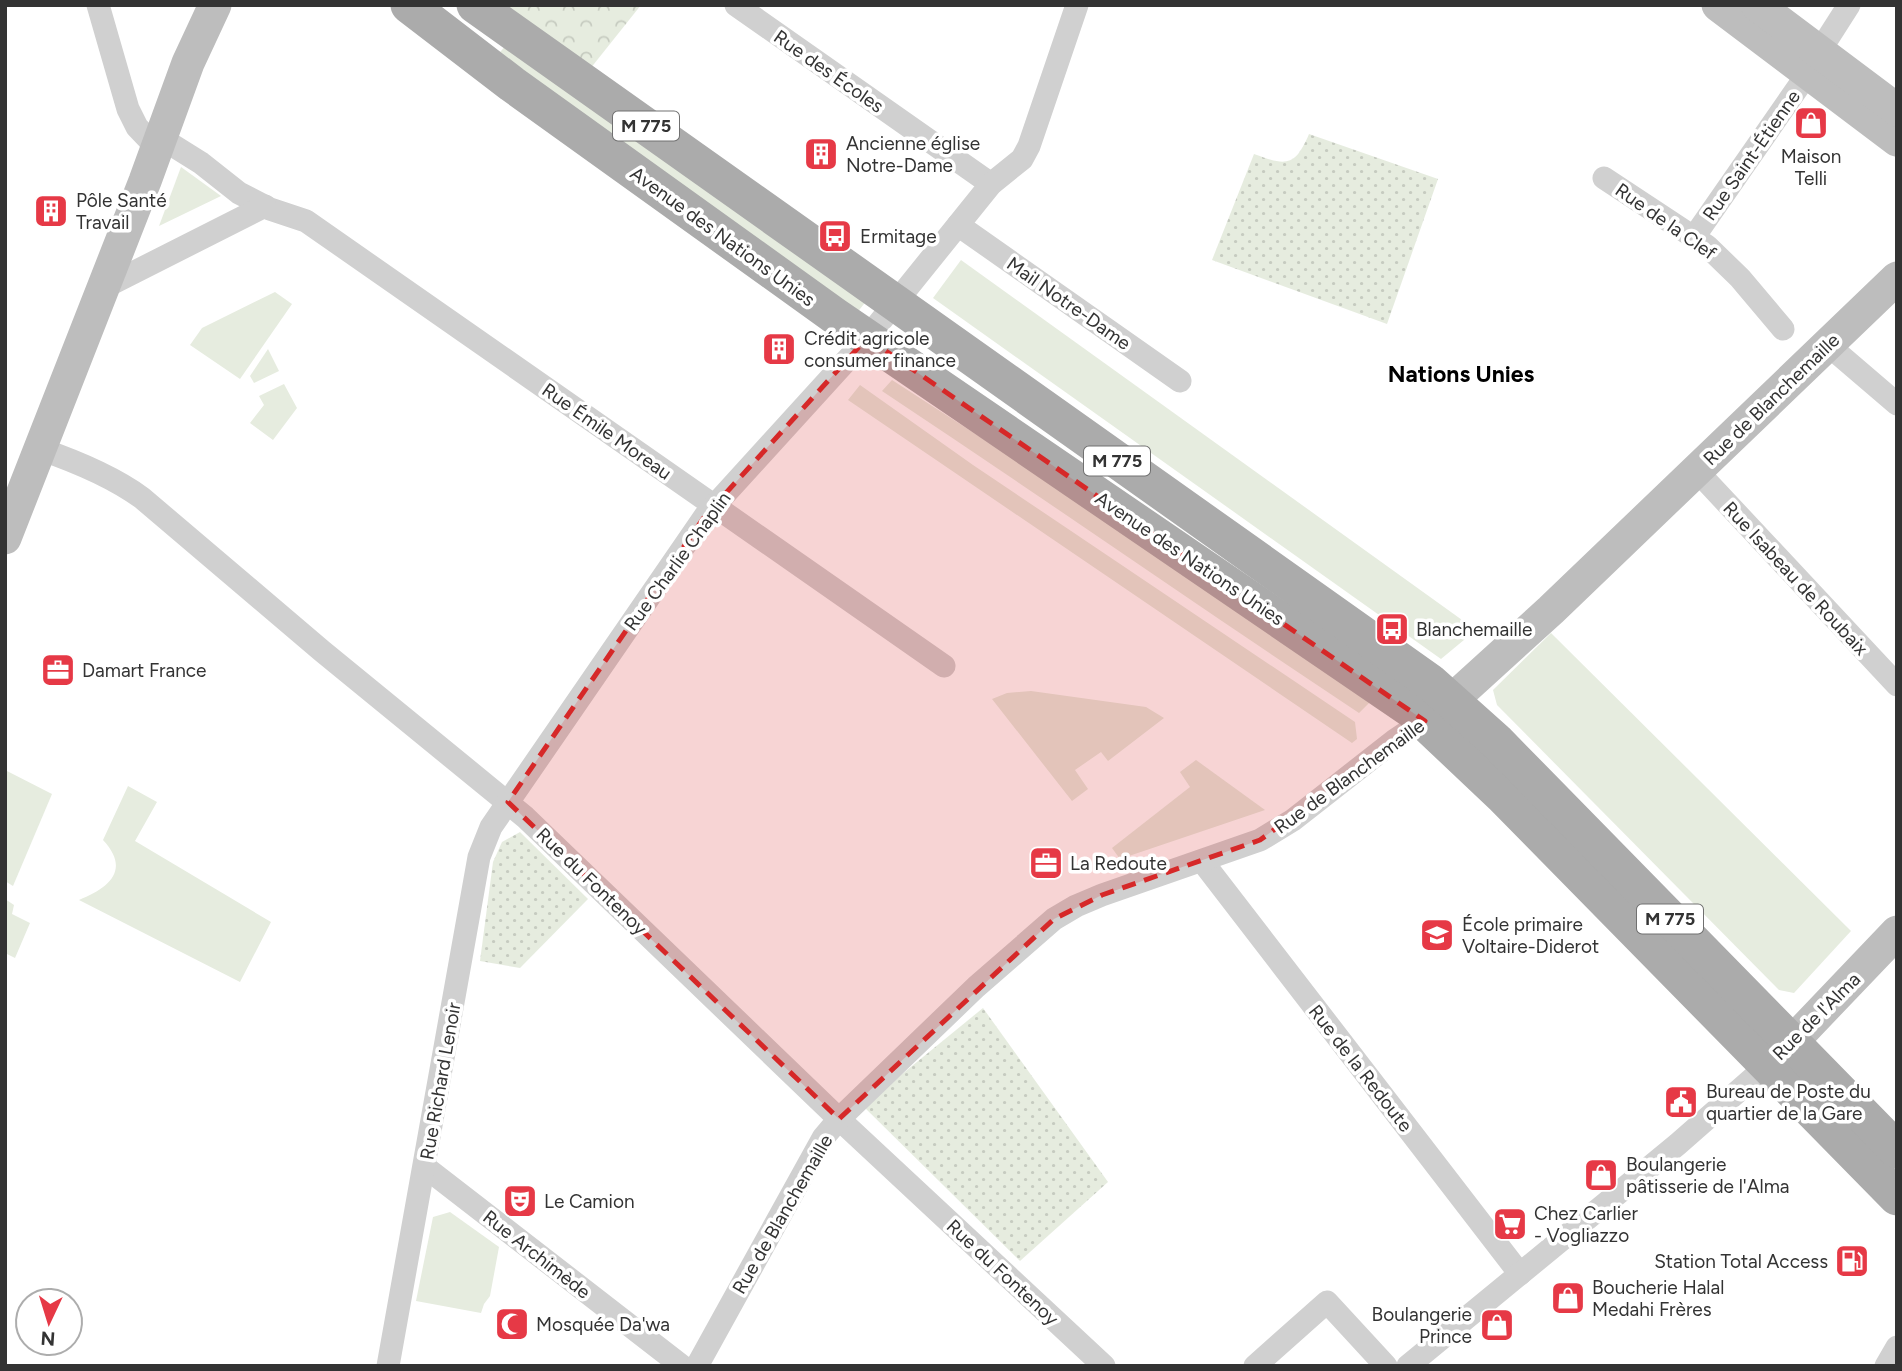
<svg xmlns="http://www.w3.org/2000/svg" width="1902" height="1371" font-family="Figtree,sans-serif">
<defs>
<pattern id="forest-crowns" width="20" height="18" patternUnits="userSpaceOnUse" patternTransform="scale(1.75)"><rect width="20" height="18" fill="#e6ecdf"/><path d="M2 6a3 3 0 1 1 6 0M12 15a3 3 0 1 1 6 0" fill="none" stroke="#c6cbc0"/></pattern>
<pattern id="park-dots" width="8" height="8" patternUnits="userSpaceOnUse" patternTransform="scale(1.75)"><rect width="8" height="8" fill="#e6ecdf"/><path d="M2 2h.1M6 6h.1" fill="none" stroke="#c6cbc0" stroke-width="1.8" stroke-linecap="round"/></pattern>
</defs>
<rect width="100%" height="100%" fill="#fff"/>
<g fill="#e6ecdf">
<polygon points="507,44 867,300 853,318 495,58"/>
<polygon points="181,167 221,196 159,226"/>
<polygon points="961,260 1476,630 1441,659 933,298"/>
<polygon points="275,292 292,304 240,379 190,345 202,328"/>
<polygon points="268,349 279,371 254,383 250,376"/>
<path d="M892,380L1036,473L1371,701L1359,713C1199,607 1042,497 882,391Z"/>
<polygon points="284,384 297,408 273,440 250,423 264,405 259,396"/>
<polygon points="860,385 973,465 1355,722 1357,739 1352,743 848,400"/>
<polygon points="1551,633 1851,931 1794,993 1779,990 1497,705 1493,690"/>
<polygon points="1031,691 1146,707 1164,718 1108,761 1101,752 1075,770 1088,789 1072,801 992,699 1007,693"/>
<polygon points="1196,760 1265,810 1120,859 1112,848 1190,787 1180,772"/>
<polygon points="5,770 52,794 13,886 5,881"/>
<path d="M128,786L157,802L135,841L271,922L240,982L79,900C109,888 131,870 103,840Z"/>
<polygon points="5,899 14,905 12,914 30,923 15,958 5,953"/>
<polygon points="450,1212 499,1247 490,1296 484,1304 481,1313 416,1301 433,1217"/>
</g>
<polygon fill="url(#forest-crowns)" points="503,5 641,5 590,69"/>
<g fill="url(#park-dots)">
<path d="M1309,134L1438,179L1387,324L1212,260L1254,154C1286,166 1295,167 1309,134Z"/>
<polygon points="520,832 588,899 520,968 480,961 493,862 502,842"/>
<polygon points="983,1008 1108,1182 1020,1261 863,1106"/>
</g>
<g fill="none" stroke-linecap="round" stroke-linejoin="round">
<g stroke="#d0d0d0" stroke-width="23">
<polyline points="98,5 128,109 137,127 157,148"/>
<polyline points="736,5 991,184"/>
<polyline points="1819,52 1849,5"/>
<polyline points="161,138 201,163 239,193 270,209 306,221 944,666"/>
<polyline points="1604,178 1707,246 1740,278 1783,329"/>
<polyline points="958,225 1180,381"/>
<polyline points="1694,237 1808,73"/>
<polyline points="103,288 265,206"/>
<polyline points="1828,345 1897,404"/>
<path d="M40,449C75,461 112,476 142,498L322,651L525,817L839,1119L1104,1366"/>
<polyline points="1696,470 1897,685"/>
<polyline points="1202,861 1520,1274"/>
<polyline points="425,1167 682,1366"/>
<polyline points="388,1366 479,857 491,827 705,516 867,338 991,184 1022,159 1029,146 1077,5"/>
<polyline points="697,1366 823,1138 839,1119 976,987 1054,919 1076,906 1102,895 1260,840 1293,820 1395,740 1434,714"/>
<polyline points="1255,1366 1327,1302 1386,1366"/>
<polyline points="1408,1366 1678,1144 1776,1058"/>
<polyline points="1886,1366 1897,1347"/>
</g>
<g stroke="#bdbdbd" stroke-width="33">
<polyline points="1718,5 1897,140"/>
<polyline points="1757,5 1897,110"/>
<polyline points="5,538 145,181 188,63 215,5"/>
<polyline points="1452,700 1551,610 1897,278"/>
<polyline points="1791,1043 1897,932"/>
</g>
<g stroke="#ababab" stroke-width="37">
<polyline points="409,5 512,84 835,316 1412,710 1503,796 1897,1197"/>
<polyline points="475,5 1430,682 1496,741 1897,1150"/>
</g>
</g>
<path fill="#d62828" fill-opacity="0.2" stroke="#d62828" stroke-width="5" stroke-dasharray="14 9" stroke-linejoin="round" d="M867,338L1425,721L1260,840L1102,895L1054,919L839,1119L508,802L705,516Z"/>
<defs>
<g id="shop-square" transform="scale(1.75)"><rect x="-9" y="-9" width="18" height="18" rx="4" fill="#e63946" stroke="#fff"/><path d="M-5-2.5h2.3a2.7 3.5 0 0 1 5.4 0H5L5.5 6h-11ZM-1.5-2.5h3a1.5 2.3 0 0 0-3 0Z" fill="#fff"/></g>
<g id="building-square" transform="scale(1.75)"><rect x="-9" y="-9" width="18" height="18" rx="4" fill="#e63946" stroke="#fff"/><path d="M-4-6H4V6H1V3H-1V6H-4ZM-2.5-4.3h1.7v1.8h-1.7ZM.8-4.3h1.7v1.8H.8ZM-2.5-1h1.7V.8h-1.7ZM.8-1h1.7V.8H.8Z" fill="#fff"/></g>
<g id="bus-square" transform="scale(1.75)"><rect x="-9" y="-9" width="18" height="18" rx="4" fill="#e63946" stroke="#fff"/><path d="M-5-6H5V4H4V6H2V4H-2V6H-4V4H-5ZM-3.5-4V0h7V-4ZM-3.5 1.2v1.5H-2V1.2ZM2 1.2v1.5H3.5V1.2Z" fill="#fff"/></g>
<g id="office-square" transform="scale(1.75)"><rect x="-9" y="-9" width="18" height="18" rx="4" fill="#e63946" stroke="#fff"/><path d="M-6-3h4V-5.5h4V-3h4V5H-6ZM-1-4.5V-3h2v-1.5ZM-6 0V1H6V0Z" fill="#fff"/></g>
<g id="school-square" transform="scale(1.75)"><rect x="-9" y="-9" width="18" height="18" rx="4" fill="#e63946" stroke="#fff"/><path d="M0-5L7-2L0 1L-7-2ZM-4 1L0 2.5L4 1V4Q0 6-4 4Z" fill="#fff"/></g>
<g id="civic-square" transform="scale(1.75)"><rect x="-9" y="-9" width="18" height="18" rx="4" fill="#e63946" stroke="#fff"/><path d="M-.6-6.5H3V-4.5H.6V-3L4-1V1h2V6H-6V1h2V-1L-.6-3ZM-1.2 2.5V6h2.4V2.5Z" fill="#fff"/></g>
<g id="theatre-square" transform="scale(1.75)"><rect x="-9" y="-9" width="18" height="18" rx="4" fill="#e63946" stroke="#fff"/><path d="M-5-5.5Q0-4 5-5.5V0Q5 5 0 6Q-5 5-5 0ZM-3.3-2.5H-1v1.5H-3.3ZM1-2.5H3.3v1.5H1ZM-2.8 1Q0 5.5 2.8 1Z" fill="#fff"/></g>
<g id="supermarket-square" transform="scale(1.75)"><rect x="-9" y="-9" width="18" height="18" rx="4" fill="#e63946" stroke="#fff"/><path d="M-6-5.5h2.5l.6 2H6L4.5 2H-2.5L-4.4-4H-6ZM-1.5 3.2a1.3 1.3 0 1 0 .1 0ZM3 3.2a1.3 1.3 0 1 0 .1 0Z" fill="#fff"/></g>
<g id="fuel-square" transform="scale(1.75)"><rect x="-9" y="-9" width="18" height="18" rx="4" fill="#e63946" stroke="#fff"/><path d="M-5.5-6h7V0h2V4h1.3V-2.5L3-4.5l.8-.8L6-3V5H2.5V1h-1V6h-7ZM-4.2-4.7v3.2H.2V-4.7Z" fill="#fff"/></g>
<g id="mosque-square" transform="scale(1.75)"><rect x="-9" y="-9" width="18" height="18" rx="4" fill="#e63946" stroke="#fff"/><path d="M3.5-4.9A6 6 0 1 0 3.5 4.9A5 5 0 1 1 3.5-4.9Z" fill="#fff"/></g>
</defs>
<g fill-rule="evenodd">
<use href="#shop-square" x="1811" y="123"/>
<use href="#building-square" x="821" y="154"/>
<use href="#building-square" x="51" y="211"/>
<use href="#bus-square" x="835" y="236"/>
<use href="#building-square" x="779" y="349"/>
<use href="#bus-square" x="1392" y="629"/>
<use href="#office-square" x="58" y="670"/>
<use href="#office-square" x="1046" y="863"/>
<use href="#school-square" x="1437" y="935"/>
<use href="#civic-square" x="1681" y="1102"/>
<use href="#shop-square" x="1601" y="1175"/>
<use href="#theatre-square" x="520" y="1201"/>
<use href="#supermarket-square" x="1510" y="1224"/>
<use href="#fuel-square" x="1852" y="1261"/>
<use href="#shop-square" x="1568" y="1298"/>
<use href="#mosque-square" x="512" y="1324"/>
<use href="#shop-square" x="1497" y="1325"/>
</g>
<g text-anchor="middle" stroke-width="7" stroke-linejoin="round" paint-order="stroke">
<g fill="#fff" stroke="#707070" stroke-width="2">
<rect x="613" y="111.5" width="66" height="29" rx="5"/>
<rect x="1084" y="446.5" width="66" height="29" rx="5"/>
<rect x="1637" y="904.5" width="66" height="29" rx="5"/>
</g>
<g font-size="18" font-weight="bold" fill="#333">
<text x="646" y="132">M 775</text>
<text x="1117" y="467">M 775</text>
<text x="1670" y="925">M 775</text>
</g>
<g font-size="19" fill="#333" stroke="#fff">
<text transform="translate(829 71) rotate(35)" y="7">Rue des Écoles</text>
<text transform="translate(1751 155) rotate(-55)" y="7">Rue Saint-Étienne</text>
<text transform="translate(1666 221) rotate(35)" y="7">Rue de la Clef</text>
<text transform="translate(723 236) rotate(36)" y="7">Avenue des Nations Unies</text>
<text transform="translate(1069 303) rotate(35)" y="7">Mail Notre-Dame</text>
<text transform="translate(1771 399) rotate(-44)" y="7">Rue de Blanchemaille</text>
<text transform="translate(607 431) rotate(35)" y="7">Rue Émile Moreau</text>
<text transform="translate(1190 558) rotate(34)" y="7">Avenue des Nations Unies</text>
<text transform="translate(677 561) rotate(-54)" y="7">Rue Charlie Chaplin</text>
<text transform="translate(1796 578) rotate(47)" y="7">Rue Isabeau de Roubaix</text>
<text transform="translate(1349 776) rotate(-36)" y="7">Rue de Blanchemaille</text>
<text transform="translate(592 881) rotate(44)" y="7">Rue du Fontenoy</text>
<text transform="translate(1816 1016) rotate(-45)" y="7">Rue de l'Alma</text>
<text transform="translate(1361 1068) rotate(52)" y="7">Rue de la Redoute</text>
<text transform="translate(440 1081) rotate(-80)" y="7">Rue Richard Lenoir</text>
<text transform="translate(782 1214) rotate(-60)" y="7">Rue de Blanchemaille</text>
<text transform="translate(537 1254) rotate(38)" y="7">Rue Archimède</text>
<text transform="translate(1003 1272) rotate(43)" y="7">Rue du Fontenoy</text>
</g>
<g font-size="19" fill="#333" stroke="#fff" text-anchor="start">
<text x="846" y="150">Ancienne église<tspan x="846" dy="22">Notre-Dame</tspan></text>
<text x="1811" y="163" text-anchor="middle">Maison<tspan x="1811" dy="22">Telli</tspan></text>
<text x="76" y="207">Pôle Santé<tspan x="76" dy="22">Travail</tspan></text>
<text x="860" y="243">Ermitage</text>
<text x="804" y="345">Crédit agricole<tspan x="804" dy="22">consumer finance</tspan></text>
<text x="1416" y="636">Blanchemaille</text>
<text x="82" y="677">Damart France</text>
<text x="1070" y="870">La Redoute</text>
<text x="1462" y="931">École primaire<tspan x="1462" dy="22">Voltaire-Diderot</tspan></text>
<text x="1706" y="1098">Bureau de Poste du<tspan x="1706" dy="22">quartier de la Gare</tspan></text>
<text x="1626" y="1171">Boulangerie<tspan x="1626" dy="22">pâtisserie de l'Alma</tspan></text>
<text x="544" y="1208">Le Camion</text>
<text x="1534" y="1220">Chez Carlier<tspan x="1534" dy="22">- Vogliazzo</tspan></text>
<text x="1828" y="1268" text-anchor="end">Station Total Access</text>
<text x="1592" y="1294">Boucherie Halal<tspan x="1592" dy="22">Medahi Frères</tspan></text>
<text x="1472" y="1321" text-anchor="end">Boulangerie<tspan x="1472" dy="22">Prince</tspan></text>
<text x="536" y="1331">Mosquée Da'wa</text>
</g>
<g font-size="23" font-weight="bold" fill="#000" stroke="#fff">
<text x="1461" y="382">Nations Unies</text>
</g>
</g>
<rect width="1902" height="1371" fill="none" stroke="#333333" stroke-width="14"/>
<g transform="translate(49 1322) rotate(184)"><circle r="33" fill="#ffffff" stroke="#adadad" stroke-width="2"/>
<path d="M0-5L12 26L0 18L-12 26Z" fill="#e63946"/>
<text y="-10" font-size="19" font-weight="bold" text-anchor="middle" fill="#333333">N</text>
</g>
</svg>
